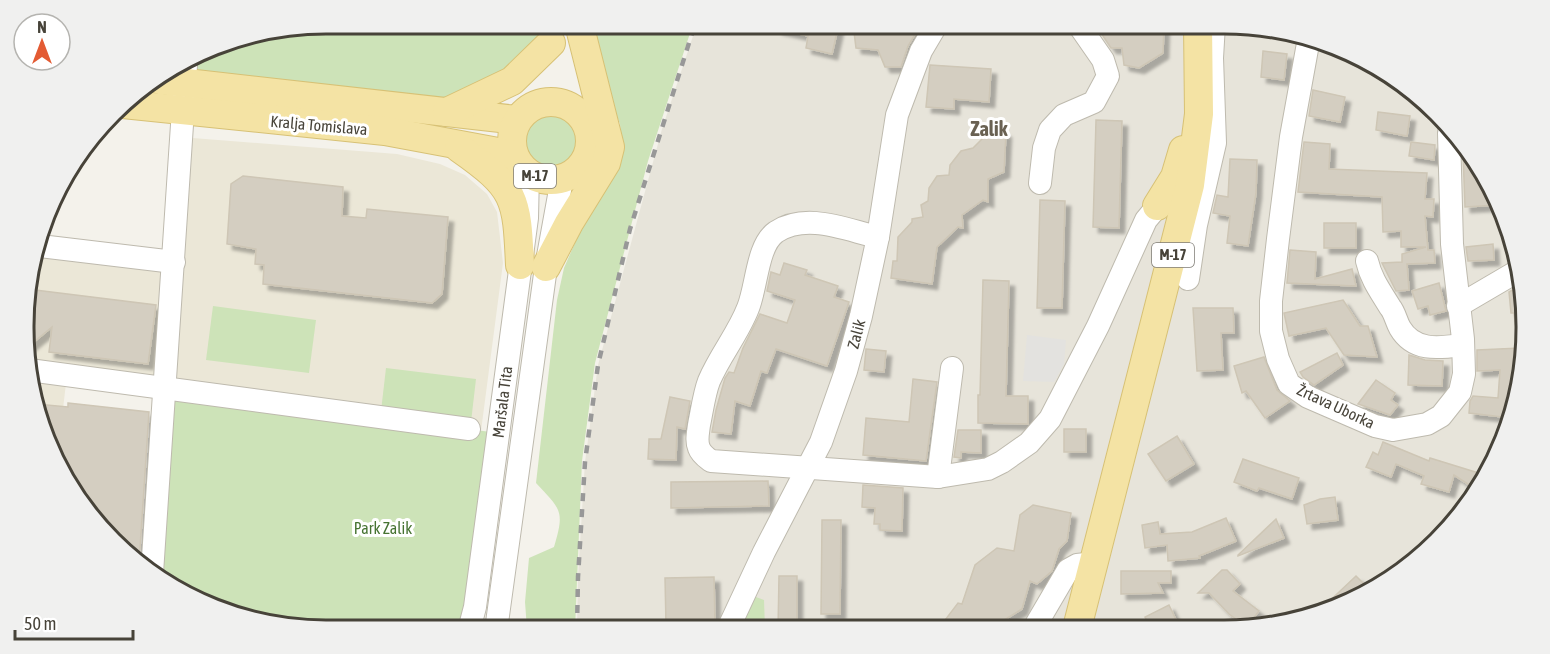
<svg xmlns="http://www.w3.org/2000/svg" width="1550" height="654" font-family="'Asap Condensed',sans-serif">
<defs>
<filter id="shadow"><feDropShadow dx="5.5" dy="5.5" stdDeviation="1.5" flood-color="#0004"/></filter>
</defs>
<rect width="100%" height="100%" fill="#f4f2eb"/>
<polygon fill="#e7e4da" points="697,24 1223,24 1320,40 1423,99 1495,193 1525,307 1510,424 1475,496 1423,555 1357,599 1263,627 577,629 578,577 585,462 598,365 662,129"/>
<polygon fill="#ebe7d7" points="180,137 397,154 440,164 465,175 487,194 497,212 503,263 481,431 67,375 57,459 30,386 27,287 40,246 173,262"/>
<g fill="#cde3b8">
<polygon points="327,24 555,24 551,43 468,104 160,80 229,40"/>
<path d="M590,24H693L648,161L595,363L582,461L575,629H527L525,602L529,558L554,547C565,510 561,510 536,483L557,300L564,268L621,137L620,124L611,101Z"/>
<circle cx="552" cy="141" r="36"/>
<polygon points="213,306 316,320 309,373 206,360"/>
<polygon points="386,368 476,379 471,422 381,411"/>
<polygon points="165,388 498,433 459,630 327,630 230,614 152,573"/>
<polygon points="748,594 764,600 765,629 733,629"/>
</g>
<polygon fill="#e3e2df" points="1027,335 1066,340 1064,364 1054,382 1023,381"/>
<g fill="#d4cec1" stroke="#cec6b5" stroke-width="1.5" filter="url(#shadow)">
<polygon points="778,24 818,24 838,28 832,54 806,48 808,36 777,29"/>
<polygon points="853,24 917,24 920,26 908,46 901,67 885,67 878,50 856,48"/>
<polygon points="1101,24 1164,24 1163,53 1139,68 1124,65 1122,48 1111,48 1101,33"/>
<polygon points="1263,51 1287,54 1284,80 1261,77"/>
<polygon points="930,65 991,69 989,102 954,99 954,109 926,107"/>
<polygon points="1313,90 1345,97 1340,122 1309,116"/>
<polygon points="1378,112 1410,116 1407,136 1376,130"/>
<polygon points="1096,120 1122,121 1119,228 1093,227"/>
<polygon points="983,132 1006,132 1004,172 988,179 988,202 983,200 962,215 963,228 958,227 937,247 932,284 891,278 893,261 897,261 898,237 912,222 912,219 923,217 921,205 928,201 929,188 937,176 949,175 950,165 961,151 973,148 983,138"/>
<polygon points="1304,142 1330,144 1329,169 1427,173 1425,199 1434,199 1433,217 1425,216 1428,250 1434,250 1435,263 1407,264 1409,290 1396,291 1382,263 1402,262 1402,254 1426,247 1401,247 1401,231 1383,232 1382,197 1298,192"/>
<polygon points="1411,142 1435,145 1434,160 1409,156"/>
<polygon points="1463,152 1495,193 1498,205 1465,207"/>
<polygon points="1230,159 1257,160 1256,193 1248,246 1227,243 1230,216 1213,213 1217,195 1228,197"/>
<polygon points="243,176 343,187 342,216 366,218 367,209 448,217 442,294 432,303 263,284 264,265 255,264 256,249 227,244 231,184"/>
<polygon points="1040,200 1065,201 1062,308 1037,308"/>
<rect x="1324" y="223" width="32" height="25"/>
<polygon points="1493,244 1494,260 1468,261 1466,247"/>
<polygon points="1290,250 1316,252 1315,279 1352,269 1356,286 1287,283"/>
<polygon points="784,263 807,270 805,275 838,286 834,297 849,302 827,366 776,349 767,373 761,371 750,406 735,401 731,434 712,432 716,410 725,378 729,372 734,373 743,348 760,314 787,323 795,300 767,291 771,272 780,275"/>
<polygon points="983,280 1009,281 1006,396 1028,396 1028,424 978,423 978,395 980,395"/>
<polygon points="1439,283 1446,311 1430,315 1428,306 1418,309 1412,291"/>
<polygon points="1520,286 1525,307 1521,338 1517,338 1514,313 1511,313 1509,292"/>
<polygon points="27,289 156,305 148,364 49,352 52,327 29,346"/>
<polygon points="1343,300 1360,326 1368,326 1377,357 1344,355 1326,328 1289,336 1284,313"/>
<polygon points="1193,308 1233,308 1234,333 1221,333 1223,370 1197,371"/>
<polygon points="1520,348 1511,418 1469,413 1470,401 1473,396 1498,398 1500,370 1477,371 1477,350"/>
<polygon points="866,349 886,351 884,372 864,370"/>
<polygon points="1337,353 1343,365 1314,385 1303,377 1300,372"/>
<polygon points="1409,355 1425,360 1443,361 1442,386 1408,385"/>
<polygon points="1264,357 1277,390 1290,401 1265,418 1246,391 1242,393 1234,366"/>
<polygon points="913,379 937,382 926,461 863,455 866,418 909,422"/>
<polygon points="1376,380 1395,393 1391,400 1398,405 1390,415 1358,404"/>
<polygon points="670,397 690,401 685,429 677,427 676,460 648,459 649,439 661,439"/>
<polygon points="68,403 149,412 139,564 65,479 37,404 68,407"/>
<rect x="1064" y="429" width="22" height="23"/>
<polygon points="958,430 981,430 981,453 961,452 961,458 954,457"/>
<polygon points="1177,436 1194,464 1166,481 1148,454"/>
<polygon points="1383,442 1429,461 1430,458 1485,475 1477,490 1454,475 1449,492 1421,484 1424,476 1396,464 1391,477 1366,467 1373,452 1378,455"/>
<polygon points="1243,459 1299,478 1292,499 1259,488 1257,491 1234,482"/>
<polygon points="768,481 769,506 671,508 671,482"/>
<polygon points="863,485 903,488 902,531 880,530 880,524 874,524 875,508 862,507"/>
<polygon points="1335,497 1338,520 1307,524 1304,505 1320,499"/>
<polygon points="1033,505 1071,513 1067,541 1059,549 1052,571 1037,584 1030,581 1022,609 996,625 996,628 939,628 958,603 962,604 975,565 997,548 1014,551 1020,515"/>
<polygon points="1226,518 1236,541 1199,556 1200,558 1168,561 1167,545 1145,548 1142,525 1158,522 1160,534 1192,532"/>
<polygon points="1276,519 1284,538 1238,556 1238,555"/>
<polygon points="822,520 841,520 840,614 821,614"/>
<polygon points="1222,570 1227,570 1240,584 1233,591 1259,611 1247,627 1229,614 1209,593 1198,593"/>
<polygon points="1121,571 1171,571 1171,583 1158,583 1163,593 1121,594"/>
<polygon points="779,576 797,576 797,629 778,629"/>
<polygon points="1356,576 1370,590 1357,599 1320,610"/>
<polygon points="714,577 715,624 666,625 665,578"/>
<polygon points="1169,605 1180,628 1150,628 1145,617"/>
</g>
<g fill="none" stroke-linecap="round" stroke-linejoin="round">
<g stroke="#bebaae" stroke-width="24">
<g id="minor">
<polyline points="1309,38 1291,137 1278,239 1271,301 1271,331 1278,359 1289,384 1308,397 1375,426 1393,430 1427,424 1441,416 1460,392 1464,374 1463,339 1452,244 1449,133"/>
<polyline points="1209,72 1212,58 1214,24"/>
<polyline points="1040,183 1044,148 1050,130 1064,115 1094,102 1108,76 1103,60 1078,24"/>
<path d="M878,237C846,230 807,212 776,232C757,245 757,286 748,308C738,334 720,355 709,381C704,394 702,411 699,425C698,433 696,441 699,448C701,454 707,458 711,461L938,477L988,469L1002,462L1029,443L1050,419L1098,326L1146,220L1161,202L1172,200"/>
<polyline points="40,246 174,262"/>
<path d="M1367,261C1371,279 1381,292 1390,307C1395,313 1396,321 1400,328C1414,352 1439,348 1463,345"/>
<polyline points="1188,279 1196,225 1215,143 1212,58"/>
<polyline points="1458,306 1516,272"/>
<polyline points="29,370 469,429"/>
<polyline points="938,477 952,368"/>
<polyline points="152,573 186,65"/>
<polyline points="1034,628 1068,570 1077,565 1095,563"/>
<polyline points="728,629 764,552 821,442 846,371 861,316 878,237 897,115 921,51 937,24"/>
<polyline points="469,630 475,607 527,218 528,173"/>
<polyline points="496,630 546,267 562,179"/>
</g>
</g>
<g stroke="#d7c175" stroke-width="30">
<g id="major">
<polyline points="160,80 517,120"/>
<circle cx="551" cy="141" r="39"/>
<polyline points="123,104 385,131 514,155"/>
<polyline points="447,112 512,81 551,43"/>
<path d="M459,148C516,188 517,197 520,265"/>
<polyline points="1157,206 1175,177 1183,150"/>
<polyline points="546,267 569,223 606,163 610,147 579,24"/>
<polyline points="1077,628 1190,185 1199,114 1198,24"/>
</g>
</g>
<use href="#minor" stroke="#fff" stroke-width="22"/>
<use href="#major" stroke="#f4e3a4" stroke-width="28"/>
<polyline stroke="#989898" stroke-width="4.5" stroke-dasharray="8 8" stroke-linecap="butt" points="577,629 578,577 585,462 598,365 630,229 695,24"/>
</g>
<g text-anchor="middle" stroke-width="6" stroke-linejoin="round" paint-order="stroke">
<g fill="#fff" stroke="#7e7b74" stroke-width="1.5">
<rect x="514" y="164" width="42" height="24" rx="4.5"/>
<rect x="1152" y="243" width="42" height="24" rx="4.5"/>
</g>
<g font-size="15" font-weight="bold" fill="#474339">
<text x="535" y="181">M-17</text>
<text x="1173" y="260">M-17</text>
</g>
<g font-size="16" fill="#474339" stroke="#fff">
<text transform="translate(319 125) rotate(5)" y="6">Kralja Tomislava</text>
<text transform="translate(856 334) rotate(-75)" y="6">Zalik</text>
<text transform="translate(502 402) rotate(-83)" y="6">Maršala Tita</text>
<text transform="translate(1336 406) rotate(25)" y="6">Žrtava Uborka</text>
</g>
<g font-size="16" fill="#467332" stroke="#fff">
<text x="383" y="534">Park Zalik</text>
</g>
<g font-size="20" font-weight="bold" fill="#696152" stroke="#fff">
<text x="989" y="136">Zalik</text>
</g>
</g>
<path d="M0 0H1550V654H0ZM326 34H1224A292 292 0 0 1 1516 326V328A292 292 0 0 1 1224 620H326A292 292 0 0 1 34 328V326A292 292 0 0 1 326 34Z" fill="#f0f0ef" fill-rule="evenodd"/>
<path fill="none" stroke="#474339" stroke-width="3" d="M326 34H1224A292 292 0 0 1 1516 326V328A292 292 0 0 1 1224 620H326A292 292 0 0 1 34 328V326A292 292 0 0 1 326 34Z"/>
<g transform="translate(42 42)"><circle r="28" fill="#ffffff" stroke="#b5b4b0" stroke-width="1.5"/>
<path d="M0-4.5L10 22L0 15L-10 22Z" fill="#e35b33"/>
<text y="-9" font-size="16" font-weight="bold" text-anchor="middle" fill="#474339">N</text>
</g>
<path d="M15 630v9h118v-9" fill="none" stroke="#474339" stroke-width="3"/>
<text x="24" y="630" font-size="18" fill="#474339" stroke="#ffffff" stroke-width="4.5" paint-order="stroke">50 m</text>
</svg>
